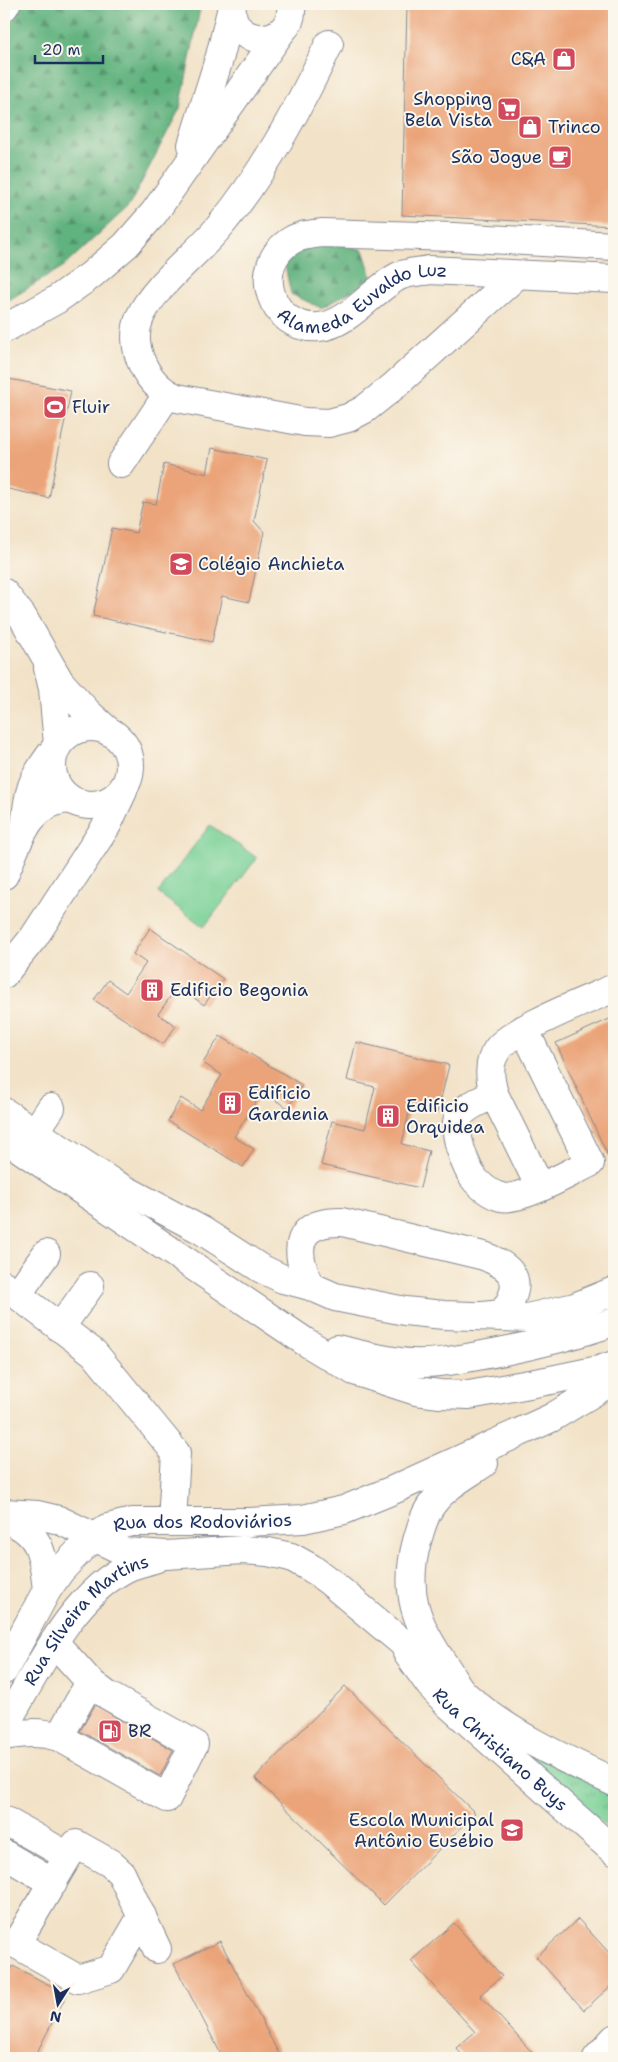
<svg xmlns="http://www.w3.org/2000/svg" width="618" height="2062" font-family="'Shantell Sans',sans-serif">
<defs>
<pattern id="forest-firs" width="22" height="20" patternUnits="userSpaceOnUse" patternTransform="scale(1.25)"><rect width="22" height="20" fill="#61b27e"/><path d="M5 1l3.5 6h-7zM16 11l3.5 6h-7z" fill="#4f916a"/></pattern>
<pattern id="park-tufts" width="24" height="20" patternUnits="userSpaceOnUse" patternTransform="scale(1.25)"><rect width="24" height="20" fill="#77d095"/><path d="M3 7l-1-3M5 7V3M7 7l1-3M15 17l-1-3M17 17v-4M19 17l1-3" fill="none" stroke="#61a97d"/></pattern>
</defs>
<rect width="100%" height="100%" fill="#fbf7ec"/>
<filter id="ink" filterUnits="userSpaceOnUse"><feTurbulence type="fractalNoise" baseFrequency=".02" numOctaves="2"/><feDisplacementMap in="SourceGraphic" scale="10" xChannelSelector="R" yChannelSelector="G"/><feConvolveMatrix kernelMatrix="1 2 1 2 8 2 1 2 1" color-interpolation-filters="sRGB"/></filter>
<filter id="wash" filterUnits="userSpaceOnUse"><feTurbulence type="fractalNoise" baseFrequency=".0096" numOctaves="4" result="noise"/><feDisplacementMap in="SourceGraphic" scale="20" xChannelSelector="R" yChannelSelector="G"/><feGaussianBlur stdDeviation="1.12" result="paint"/><feColorMatrix in="noise" values="0 0 0 0 0 0 0 0 0 0 0 0 0 0 0 0 0 1.4 0 .05"/><feComposite in="paint" operator="in"/></filter>
<g filter="url(#wash)">
<rect width="100%" height="100%" fill="#f2e2c7"/>
<polygon fill="#77d095" stroke="#49807a" points="210,825 257,858 204,927 158,893"/>
<g fill="url(#forest-firs)" stroke="#3e706e">
<polygon points="19,4 201,4 180,108 129,206 64,266 4,303 4,34"/>
<polygon points="331,241 363,250 372,277 359,287 321,308 291,294 283,256"/>
</g>
<polygon fill="url(#park-tufts)" stroke="#49807a" points="509,1744 614,1792 614,1833"/>
<g id="blocks">
<g fill="#eba479">
<polygon points="407,4 614,4 614,226 402,215"/>
<polygon points="4,378 71,391 49,498 4,488"/>
<polygon points="212,448 267,460 254,521 264,532 249,602 222,596 212,642 93,616 112,528 136,533 143,502 156,504 164,464 207,474"/>
<polygon points="150,928 223,979 204,1005 178,986 158,1014 176,1026 163,1044 94,1000 108,980 126,993 146,963 133,954"/>
<polygon points="614,1017 614,1169 556,1043"/>
<polygon points="220,1036 302,1085 288,1108 262,1092 234,1137 254,1149 243,1167 168,1121 181,1098 200,1110 222,1075 203,1063"/>
<polygon points="356,1042 449,1065 438,1111 411,1104 402,1144 429,1151 420,1188 321,1165 332,1121 365,1129 375,1087 347,1080"/>
<polygon points="345,1686 475,1813 384,1905 255,1778"/>
<polygon points="95,1705 173,1750 160,1776 80,1731"/>
<polygon points="578,1919 614,1958 614,1983 584,2010 536,1957"/>
<polygon points="454,1923 502,1976 480,1995 537,2058 465,2058 456,2048 475,2032 411,1961"/>
<polygon points="220,1941 281,2058 223,2058 174,1964"/>
<polygon points="13,1966 67,1994 34,2058 4,2058 4,1984"/>
</g>
</g>
</g>
<g filter="url(#ink)">
<use href="#blocks" fill-opacity="0" stroke="#868892" stroke-width="1"/>
<g fill="none" stroke-linecap="round" stroke-linejoin="round">
<g stroke="#868892" stroke-width="30">
<g id="minor">
<path d="M232,4C227,50 296,49 291,4"/>
<polyline points="4,7 6,4"/>
<path d="M329,44C300,106 264,173 220,226C198,253 153,287 140,317C127,347 148,388 177,398L305,422L329,423L348,418L365,409L394,386L517,275"/>
<polyline points="192,145 220,56 231,11"/>
<path id="s1" d="M614,246L454,237L322,233C312,234 301,235 292,240C249,265 270,331 319,327C348,325 373,289 399,276C408,272 420,272 429,270L614,279"/>
<polyline points="4,329 56,300 90,276 126,245 154,213 281,32"/>
<polyline points="121,464 167,395"/>
<polyline points="4,593 22,616 60,682 88,713 108,731"/>
<polyline points="48,668 53,689 58,744"/>
<circle cx="91" cy="766" r="39"/>
<path d="M25,828C29,789 30,781 54,750"/>
<path d="M4,875C18,844 27,802 68,799"/>
<polyline points="4,974 34,937 107,825 123,791"/>
<path d="M494,1094C483,1100 467,1105 459,1116C451,1130 466,1170 476,1181C482,1187 492,1195 501,1197C520,1202 571,1172 590,1163L524,1029"/>
<polyline points="4,1112 113,1183 201,1230 260,1268 283,1279 310,1286 335,1297 405,1311 444,1315 527,1318 575,1307 614,1291"/>
<polyline points="35,1132 51,1108"/>
<path d="M540,1187L494,1094C490,1079 487,1064 497,1050C511,1029 588,1000 614,988"/>
<polyline points="4,1285 94,1353 176,1453 172,1522"/>
<path d="M310,1286C293,1250 295,1221 342,1222L484,1256C517,1269 524,1284 502,1314L483,1316"/>
<polyline points="17,1295 46,1254"/>
<polyline points="60,1328 90,1286"/>
<path id="s2" d="M407,1653L430,1685L448,1704L614,1851"/>
<path d="M4,1736C24,1733 39,1731 59,1737L167,1798L194,1744L107,1695L90,1682L54,1642"/>
<polyline points="59,1737 90,1682"/>
<polyline points="4,1820 68,1856 16,1944 78,1979 111,1969 142,1916"/>
<polyline points="4,1854 53,1883"/>
<polyline points="68,1856 76,1844 110,1863 121,1873 157,1949"/>
<polyline points="597,2058 614,2039"/>
</g>
</g>
<g stroke="#868892" stroke-width="30">
<g id="major">
<polyline points="4,1138 304,1341 354,1371 416,1391 440,1394 469,1395 551,1380 599,1370 614,1365"/>
<path d="M337,1349C362,1355 387,1362 412,1363C434,1364 455,1360 477,1356C524,1348 569,1337 614,1322"/>
<path d="M484,1463C467,1475 445,1486 433,1503C424,1514 421,1528 417,1541C403,1592 416,1624 445,1666C451,1674 456,1686 464,1694C505,1732 564,1759 614,1782"/>
<polyline points="4,1513 38,1515 59,1520 125,1552 166,1555 243,1550 268,1552 291,1557 311,1568 330,1582 441,1675"/>
<path d="M4,1519C42,1531 43,1556 47,1590"/>
<path id="s3" d="M4,1670L47,1590L61,1570L82,1548L107,1528L132,1522H249L303,1519L344,1510L393,1490L551,1418L614,1380"/>
<path id="s4" d="M4,1727C35,1675 73,1591 131,1566C139,1563 149,1561 157,1558"/>
</g>
</g>
<use href="#minor" stroke="#fff" stroke-width="28"/>
<use href="#major" stroke="#fff" stroke-width="28"/>
</g>
</g>
<defs>
<g id="shop-square" transform="scale(1.25)"><rect x="-9" y="-9" width="18" height="18" rx="4" fill="#d1495b" stroke="#fbf7ec"/><path d="M-5-2.5h2.3a2.7 3.5 0 0 1 5.4 0H5L5.5 6h-11ZM-1.5-2.5h3a1.5 2.3 0 0 0-3 0Z" fill="#fff"/></g>
<g id="supermarket-square" transform="scale(1.25)"><rect x="-9" y="-9" width="18" height="18" rx="4" fill="#d1495b" stroke="#fbf7ec"/><path d="M-6-5.5h2.5l.6 2H6L4.5 2H-2.5L-4.4-4H-6ZM-1.5 3.2a1.3 1.3 0 1 0 .1 0ZM3 3.2a1.3 1.3 0 1 0 .1 0Z" fill="#fff"/></g>
<g id="cafe-square" transform="scale(1.25)"><rect x="-9" y="-9" width="18" height="18" rx="4" fill="#d1495b" stroke="#fbf7ec"/><path d="M-5.5-4.5H6V0H3Q3 3.5 0 3.5H-2.5Q-5.5 3.5-5.5 0ZM3-3.2v2h1.7v-2ZM-6 4.5H4V6H-6Z" fill="#fff"/></g>
<g id="stadium-square" transform="scale(1.25)"><rect x="-9" y="-9" width="18" height="18" rx="4" fill="#d1495b" stroke="#fbf7ec"/><path d="M0-5a6.5 5 0 1 0 0 10a6.5 5 0 1 0 0-10ZM-3.5-1.8h7v3.6h-7Z" fill="#fff"/></g>
<g id="school-square" transform="scale(1.25)"><rect x="-9" y="-9" width="18" height="18" rx="4" fill="#d1495b" stroke="#fbf7ec"/><path d="M0-5L7-2L0 1L-7-2ZM-4 1L0 2.5L4 1V4Q0 6-4 4Z" fill="#fff"/></g>
<g id="building-square" transform="scale(1.25)"><rect x="-9" y="-9" width="18" height="18" rx="4" fill="#d1495b" stroke="#fbf7ec"/><path d="M-4-6H4V6H1V3H-1V6H-4ZM-2.5-4.3h1.7v1.8h-1.7ZM.8-4.3h1.7v1.8H.8ZM-2.5-1h1.7V.8h-1.7ZM.8-1h1.7V.8H.8Z" fill="#fff"/></g>
<g id="fuel-square" transform="scale(1.25)"><rect x="-9" y="-9" width="18" height="18" rx="4" fill="#d1495b" stroke="#fbf7ec"/><path d="M-5.5-6h7V0h2V4h1.3V-2.5L3-4.5l.8-.8L6-3V5H2.5V1h-1V6h-7ZM-4.2-4.7v3.2H.2V-4.7Z" fill="#fff"/></g>
</defs>
<g fill-rule="evenodd">
<use href="#shop-square" x="564" y="59"/>
<use href="#supermarket-square" x="509" y="109"/>
<use href="#shop-square" x="530" y="127"/>
<use href="#cafe-square" x="560" y="157"/>
<use href="#stadium-square" x="55" y="407"/>
<use href="#school-square" x="181" y="564"/>
<use href="#building-square" x="152" y="990"/>
<use href="#building-square" x="230" y="1103"/>
<use href="#building-square" x="388" y="1116"/>
<use href="#fuel-square" x="110" y="1731"/>
<use href="#school-square" x="512" y="1830"/>
</g>
<g text-anchor="middle" stroke-width="4" stroke-linejoin="round" paint-order="stroke">
<g font-size="18" fill="#1b2f5e" stroke="#fbf7ec" text-anchor="start">
<text x="546" y="65" text-anchor="end">C&amp;A</text>
<text x="492" y="105" text-anchor="end">Shopping<tspan x="492" dy="21">Bela Vista</tspan></text>
<text x="548" y="133">Trinco</text>
<text x="542" y="163" text-anchor="end">São Jogue</text>
<text x="72" y="413">Fluir</text>
<text x="198" y="570">Colégio Anchieta</text>
<text x="170" y="996">Edificio Begonia</text>
<text x="248" y="1099">Edificio<tspan x="248" dy="21">Gardenia</tspan></text>
<text x="406" y="1112">Edificio<tspan x="406" dy="21">Orquidea</tspan></text>
<text x="128" y="1737">BR</text>
<text x="494" y="1826" text-anchor="end">Escola Municipal<tspan x="494" dy="21">Antônio Eusébio</tspan></text>
</g>
<g font-size="18" fill="#1b2f5e" stroke="#fbf7ec">
<text dy="6" stroke="none"><textPath href="#s1" startOffset="500">Alameda Euvaldo Luz</textPath></text>
<text dy="6" stroke="none"><textPath href="#s3" startOffset="274">Rua dos Rodoviários</textPath></text>
<text dy="6" stroke="none"><textPath href="#s4" startOffset="138">Rua Silveira Martins</textPath></text>
<text dy="6" stroke="none"><textPath href="#s2" startOffset="135">Rua Christiano Buys</textPath></text>
</g>
</g>
<rect width="618" height="2062" fill="none" stroke="#fbf7ec" stroke-width="20"/>
<g transform="translate(58 2004) rotate(191)" stroke="#fbf7ec" stroke-width="4" paint-order="stroke">
<path d="M0-4L9 19L0 12L-9 19Z" fill="#1b2f5e"/>
<text y="-8" font-size="14" font-weight="bold" text-anchor="middle" fill="#1b2f5e">N</text>
</g>
<path d="M35 55v8h68v-8" fill="none" stroke="#1b2f5e" stroke-width="2.5"/>
<text x="42" y="55" font-size="15" fill="#1b2f5e" stroke="#fbf7ec" stroke-width="4" paint-order="stroke">20 m</text>
</svg>
